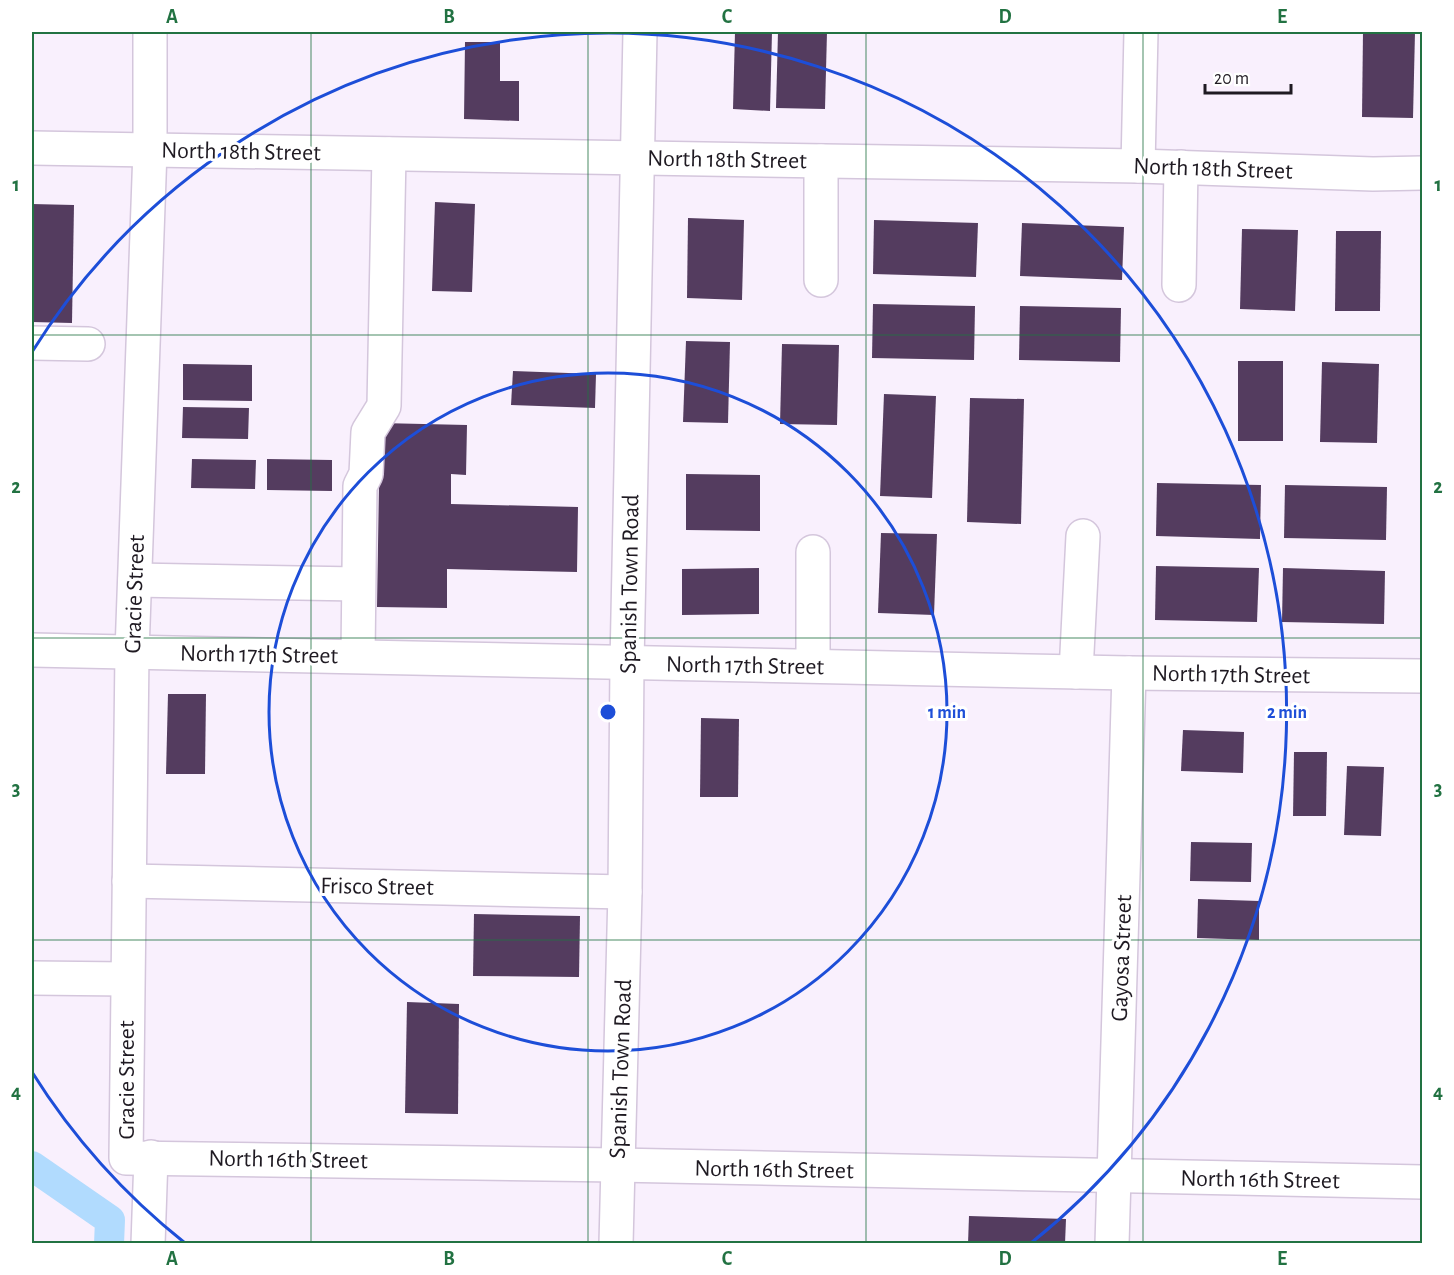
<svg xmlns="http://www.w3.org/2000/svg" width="1454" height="1275" font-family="'Alegreya Sans',sans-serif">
<rect width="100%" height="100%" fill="#f9f0fd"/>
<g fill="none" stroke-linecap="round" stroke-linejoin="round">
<polyline stroke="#b1dbfe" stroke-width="30" points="32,1166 110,1220 109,1244"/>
</g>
<g fill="#543c5f">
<polygon points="735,32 772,32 770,111 733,109"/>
<polygon points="778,32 827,32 825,109 776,108"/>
<polygon points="1363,32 1415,32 1413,118 1362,117"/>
<polygon points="465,42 500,42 500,81 519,81 519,121 464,119"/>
<polygon points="435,202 475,204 472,292 432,291"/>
<polygon points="32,204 74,205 72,323 32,322"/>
<polygon points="688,218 744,220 742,300 687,298"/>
<polygon points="874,220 978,223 976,277 873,274"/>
<polygon points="1022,223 1124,227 1122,280 1020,276"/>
<polygon points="1242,229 1298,230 1295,311 1240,309"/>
<polygon points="1336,231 1381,231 1380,311 1335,311"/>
<polygon points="873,304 975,306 974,360 872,358"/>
<polygon points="1020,306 1121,308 1120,362 1019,360"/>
<polygon points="686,341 730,342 728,423 683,422"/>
<polygon points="782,344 839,345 837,425 780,424"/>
<rect x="1238" y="361" width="45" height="80"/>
<polygon points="1322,362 1379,364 1377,443 1320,442"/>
<polygon points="183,364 252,365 252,401 183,400"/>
<polygon points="513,371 596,374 595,408 511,405"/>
<polygon points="884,394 936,396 932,498 880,496"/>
<polygon points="970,398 1024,399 1021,524 967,522"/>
<polygon points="183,407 249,408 248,439 182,438"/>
<polygon points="380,423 467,425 466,475 451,474 451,504 578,507 577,572 447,569 447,608 377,607"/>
<polygon points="192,459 256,460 255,489 191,488"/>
<polygon points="267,459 332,460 332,491 267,490"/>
<polygon points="686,474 760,475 760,531 686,530"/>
<polygon points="1157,483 1261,485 1260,539 1156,536"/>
<polygon points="1285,485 1387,487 1386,540 1284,538"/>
<polygon points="881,533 937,534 934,615 878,613"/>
<polygon points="1156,566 1259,568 1257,622 1155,620"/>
<polygon points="759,568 759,614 682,615 682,569"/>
<polygon points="1283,568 1385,571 1384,624 1282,622"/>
<polygon points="168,694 206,694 205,774 166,774"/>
<polygon points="701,718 739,719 738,797 700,797"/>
<polygon points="1183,730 1244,732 1243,773 1181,771"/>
<polygon points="1294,752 1327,752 1326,816 1293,816"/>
<polygon points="1347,766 1384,767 1381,836 1344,835"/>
<polygon points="1191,842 1252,843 1251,882 1190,881"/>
<polygon points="1198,899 1259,901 1259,940 1197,938"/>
<polygon points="474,914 580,916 579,977 473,976"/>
<polygon points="407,1002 459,1004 458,1114 405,1113"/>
<polygon points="969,1216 1066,1219 1065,1244 968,1244"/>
</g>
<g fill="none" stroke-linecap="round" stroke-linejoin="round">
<g stroke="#d4c6dc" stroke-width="36">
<g id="minor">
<polyline points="150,32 150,150 132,652 126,1158 617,1165 1422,1182"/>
<polyline points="32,148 1138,166 1373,174 1422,173"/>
<polyline points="821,161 821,280"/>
<polyline points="1138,166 1141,32"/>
<polyline points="1179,285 1181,167"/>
<polyline points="32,343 88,344"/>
<polyline points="813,552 813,665"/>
<polyline points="135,580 358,584"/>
<polyline points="32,650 1129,673 1422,676"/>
<polyline points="358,656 360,486 366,474 368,432 384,406 389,154"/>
<polyline points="1076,672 1083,536"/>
<polyline points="129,881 625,892"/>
<polyline points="32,978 127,979"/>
<polyline points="148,1244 151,1157"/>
<polyline points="616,1244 625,892 627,663 640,32"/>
<polyline points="1112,1244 1129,673"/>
</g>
</g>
<use href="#minor" stroke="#fff" stroke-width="33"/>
</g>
<path fill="none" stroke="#227242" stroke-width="1.5" stroke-opacity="0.55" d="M311,32V1244M588,32V1244M866,32V1244M1143,32V1244M32,335H1422M32,638H1422M32,940H1422"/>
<g fill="none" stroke="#1d4ed8" stroke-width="3">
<circle cx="608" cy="712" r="339"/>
<path d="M185 1243A679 679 0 0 1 32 1072M32 352A679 679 0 1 1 1031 1243"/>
</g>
<g text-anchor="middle" stroke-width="6" stroke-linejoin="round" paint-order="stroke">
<g font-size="24" fill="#1f1a22" stroke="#fff">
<text transform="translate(241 151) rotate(1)" y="8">North 18th Street</text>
<text transform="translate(727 159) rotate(1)" y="8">North 18th Street</text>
<text transform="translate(1213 168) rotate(2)" y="8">North 18th Street</text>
<text transform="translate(629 584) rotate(-89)" y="8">Spanish Town Road</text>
<text transform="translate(134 594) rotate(-88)" y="8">Gracie Street</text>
<text transform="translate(259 654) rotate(1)" y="8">North 17th Street</text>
<text transform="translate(745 665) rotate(1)" y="8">North 17th Street</text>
<text transform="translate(1231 674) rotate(1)" y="8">North 17th Street</text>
<text transform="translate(377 886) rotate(1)" y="8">Frisco Street</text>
<text transform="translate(1121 958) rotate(-88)" y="8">Gayosa Street</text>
<text transform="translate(620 1069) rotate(-88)" y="8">Spanish Town Road</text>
<text transform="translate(126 1080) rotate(-90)" y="8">Gracie Street</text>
<text transform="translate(288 1159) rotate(1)" y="8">North 16th Street</text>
<text transform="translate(774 1169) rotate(1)" y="8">North 16th Street</text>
<text transform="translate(1260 1179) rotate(1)" y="8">North 16th Street</text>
</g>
</g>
<circle cx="608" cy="712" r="9" fill="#1d4ed8" stroke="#fff" stroke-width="3"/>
<g font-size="18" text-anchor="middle" font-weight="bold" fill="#1d4ed8" stroke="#fff" stroke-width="6" stroke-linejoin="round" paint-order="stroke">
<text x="947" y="718">1 min</text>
<text x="1287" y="718">2 min</text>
</g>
<rect width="1454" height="1275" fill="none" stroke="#ffffff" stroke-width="66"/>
<path d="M1205 84v9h86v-9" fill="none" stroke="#1f1a22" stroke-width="3"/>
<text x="1214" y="84" font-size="18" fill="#1f1a22" stroke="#ffffff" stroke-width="4.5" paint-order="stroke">20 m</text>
<rect x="33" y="33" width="1388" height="1209" fill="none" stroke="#227242" stroke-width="2"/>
<g font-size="20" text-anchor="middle" font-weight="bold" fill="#227242">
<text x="172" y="23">A</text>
<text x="449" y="23">B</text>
<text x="727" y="23">C</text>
<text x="1005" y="23">D</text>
<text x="1282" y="23">E</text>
<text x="16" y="191">1</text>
<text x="1438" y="191">1</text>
<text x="16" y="493">2</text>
<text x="1438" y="493">2</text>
<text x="16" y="795">3</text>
<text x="1438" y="795">3</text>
<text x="16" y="1098">4</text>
<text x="1438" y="1098">4</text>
<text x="172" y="1265">A</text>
<text x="449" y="1265">B</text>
<text x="727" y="1265">C</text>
<text x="1005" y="1265">D</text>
<text x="1282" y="1265">E</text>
</g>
</svg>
